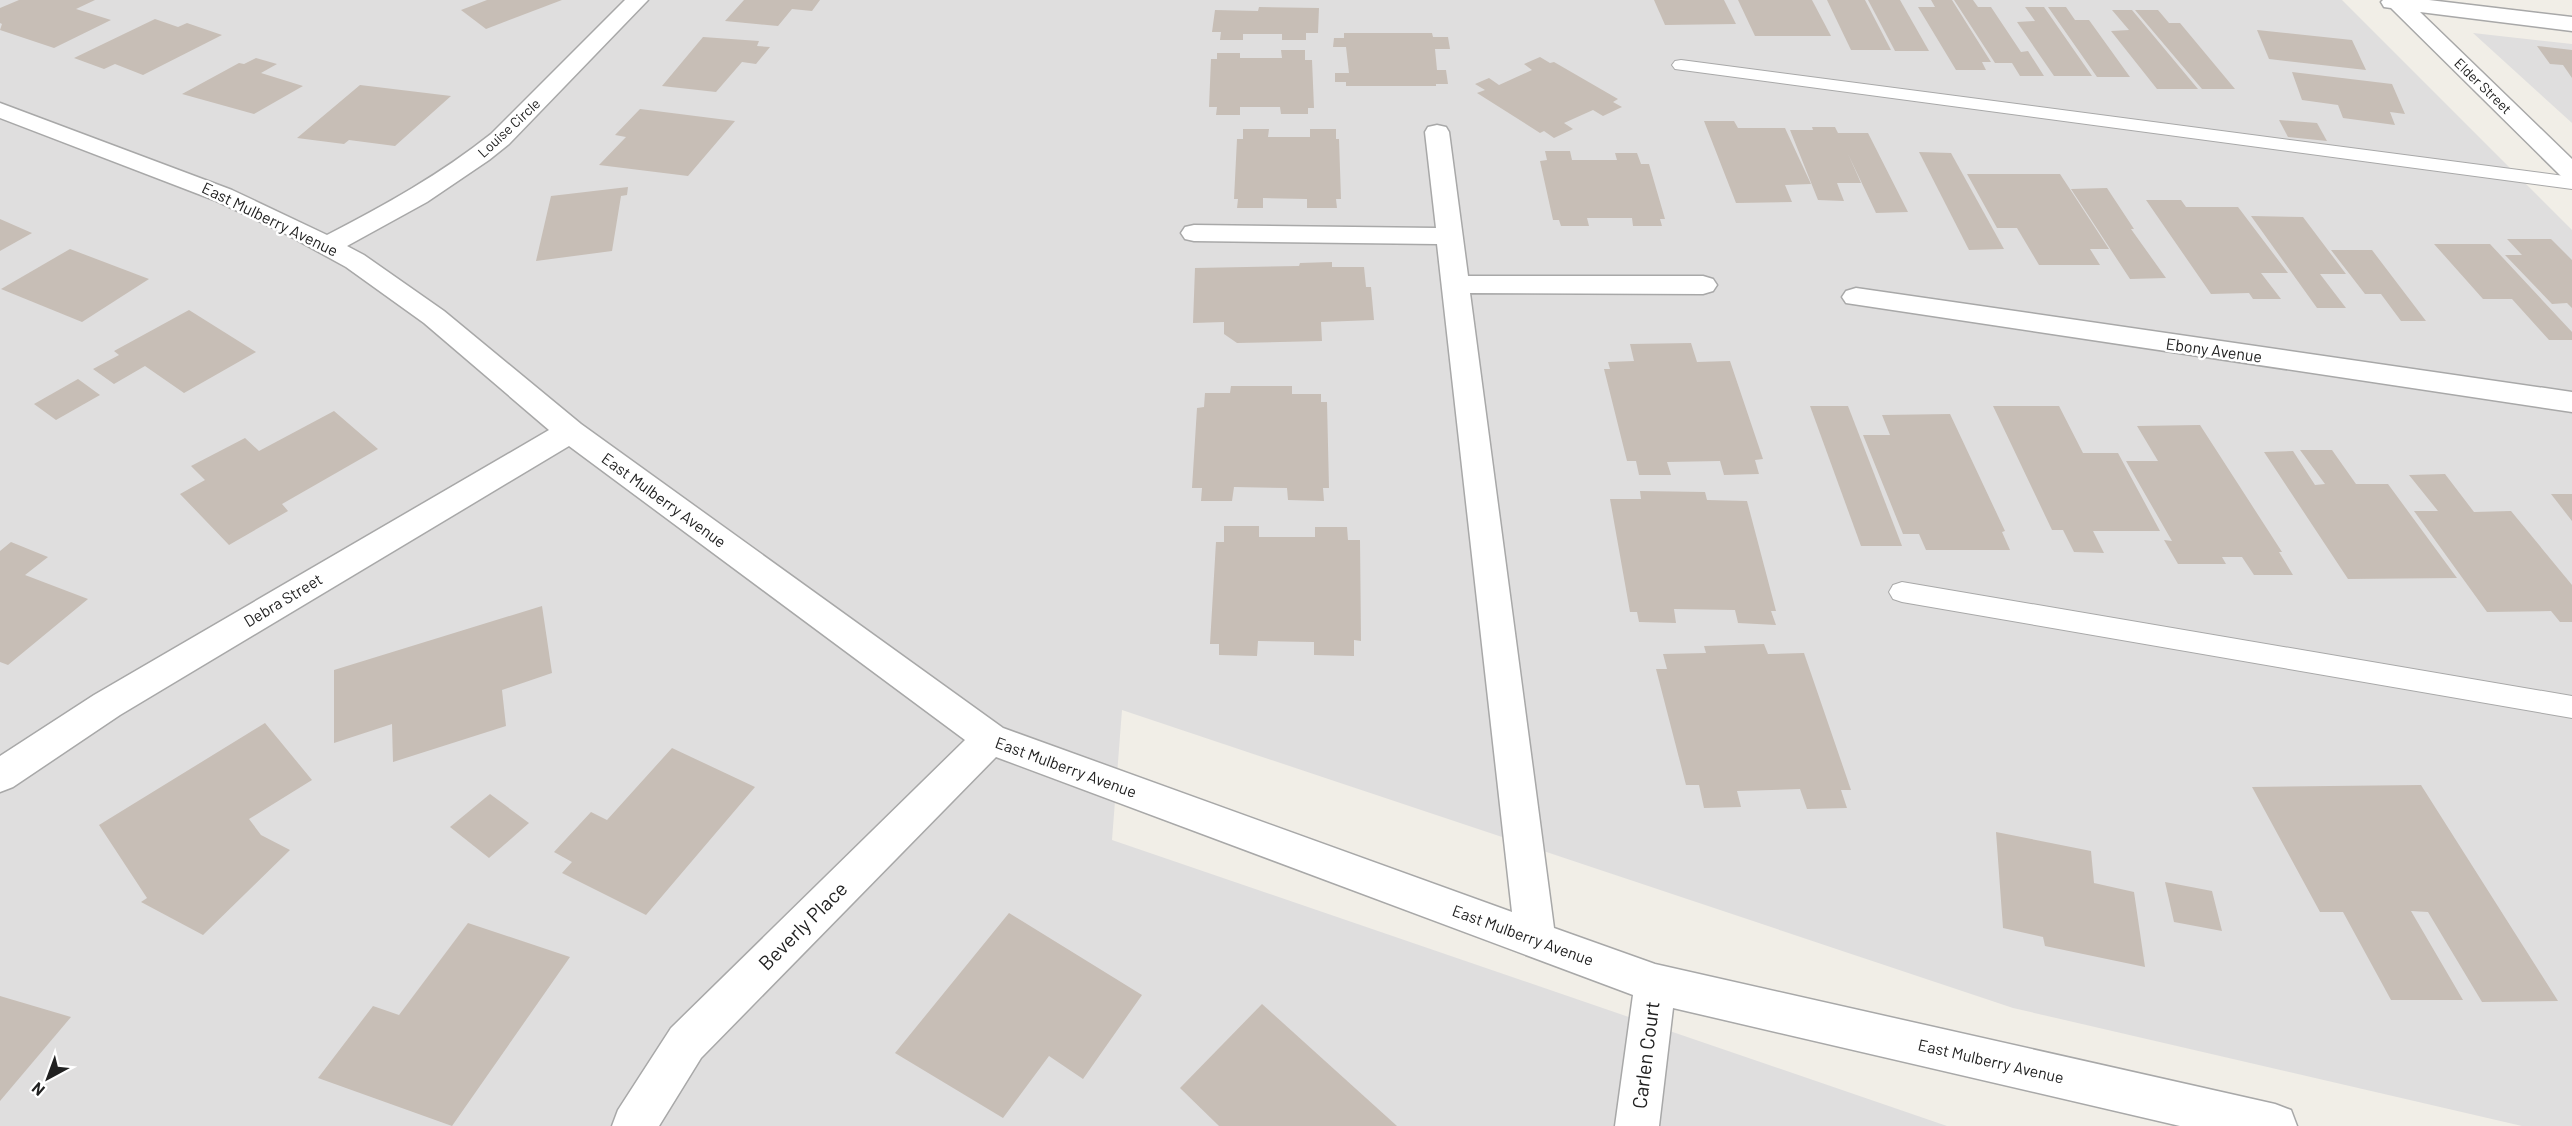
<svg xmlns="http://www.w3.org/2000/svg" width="2572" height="1126" font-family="Barlow,sans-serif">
<rect width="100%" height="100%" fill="#f1eee7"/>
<g fill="#dfdede">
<polygon points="0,0 2342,0 2572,230 2572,1126 2522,1126 2013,1008 1122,710 1112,840 1947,1126 0,1126"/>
<polygon points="2473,33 2572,44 2572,123"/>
</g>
<g fill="#c7beb6">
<polygon points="19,0 95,0 76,9 111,20 54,48 0,30 2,24 0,23 0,8"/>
<polygon points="487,0 562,0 486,29 461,10"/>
<polygon points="744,0 820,0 812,11 792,9 778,26 725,21"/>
<polygon points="1654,0 1724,0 1736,24 1665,25"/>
<polygon points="1738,0 1812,0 1831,36 1755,36"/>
<polygon points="1827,0 1865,0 1891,50 1851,50"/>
<polygon points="1868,0 1900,0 1929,51 1895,51"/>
<polygon points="1931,0 1952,0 1991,62 1982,62 1986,70 1956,70 1918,7 1935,7"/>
<polygon points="1954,0 1973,0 1978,7 1991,7 2021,52 2028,51 2044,76 2020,76 2012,63 1995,63"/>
<polygon points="1259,7 1319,8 1318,33 1306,33 1306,40 1282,40 1282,34 1243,34 1243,40 1220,40 1221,32 1212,32 1215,10 1258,11"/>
<polygon points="2025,7 2044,7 2092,76 2054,76 2017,22 2035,21"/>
<polygon points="2048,7 2066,7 2075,20 2089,20 2130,77 2097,77"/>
<polygon points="2112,10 2132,10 2198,89 2157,89 2111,31 2129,30"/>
<polygon points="2135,10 2158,10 2169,23 2180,23 2235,89 2202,89"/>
<polygon points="155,19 178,27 187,23 222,35 143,75 115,64 104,69 74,58"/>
<polygon points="2257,30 2352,40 2366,70 2269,59"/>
<polygon points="1344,33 1432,33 1433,37 1448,37 1450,49 1435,49 1437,70 1446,70 1448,84 1436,84 1436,86 1346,86 1346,82 1335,82 1335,73 1349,73 1346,47 1333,47 1334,38 1344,38"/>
<polygon points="703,37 759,41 757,46 770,47 756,64 742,62 716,92 662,86"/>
<polygon points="2537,46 2572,50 2572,78 2563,65 2550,64"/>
<polygon points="1281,50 1305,50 1305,60 1312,60 1314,108 1308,108 1308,114 1281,114 1280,107 1240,107 1240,115 1216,115 1217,107 1209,107 1211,59 1217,59 1217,53 1240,53 1240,58 1282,58"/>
<polygon points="1540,57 1550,63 1554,62 1618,99 1613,102 1622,107 1603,116 1593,110 1564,123 1573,129 1554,138 1544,131 1540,133 1477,93 1485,90 1475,84 1489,78 1499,85 1532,70 1524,64"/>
<polygon points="256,58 277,64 261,73 303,86 254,114 182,94 239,63 244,64"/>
<polygon points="2292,72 2392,84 2405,114 2390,112 2395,125 2343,118 2338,105 2302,100"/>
<polygon points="360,85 451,96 395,146 349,140 344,144 297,138"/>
<polygon points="640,109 735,121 688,176 599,165 626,137 615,135"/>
<polygon points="2279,120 2317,123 2327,141 2288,137"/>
<polygon points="1704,121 1734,121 1738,128 1785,128 1811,184 1785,185 1792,202 1736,203"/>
<polygon points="1812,127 1835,127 1838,133 1868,133 1908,212 1876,213 1848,154 1861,183 1837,183 1844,201 1818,200 1790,130 1813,130"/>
<polygon points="1243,129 1269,129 1268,137 1310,137 1310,129 1336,129 1336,139 1339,139 1341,199 1336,199 1337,208 1307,208 1307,199 1263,198 1263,208 1237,208 1238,199 1234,199 1237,139 1243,139"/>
<polygon points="1545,151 1570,151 1572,160 1617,160 1615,153 1637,153 1641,164 1649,164 1665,219 1660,219 1662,226 1633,226 1632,218 1587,218 1589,226 1561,226 1559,220 1553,220 1540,161 1547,160"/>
<polygon points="1919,152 1951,153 2004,249 1969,250"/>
<polygon points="1967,174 2060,174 2109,249 2090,249 2100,265 2039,265 2017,228 1997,228"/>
<polygon points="628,187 627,195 621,196 612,251 536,261 551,196"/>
<polygon points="2107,188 2134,229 2131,229 2166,278 2130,279 2071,189"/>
<polygon points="2146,200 2181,200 2186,207 2238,207 2288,273 2261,273 2281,299 2253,299 2249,293 2211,294"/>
<polygon points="2251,216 2303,217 2346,274 2320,274 2346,308 2317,308"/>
<polygon points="0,219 32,233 0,251"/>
<polygon points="2507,239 2551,239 2572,260 2572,308 2567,303 2552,304 2505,255 2522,255"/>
<polygon points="2434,244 2490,244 2572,332 2572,340 2549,340 2512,299 2483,299"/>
<polygon points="70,249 149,279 82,322 1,289"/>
<polygon points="2331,250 2372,250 2426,321 2401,321 2381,294 2365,294"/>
<polygon points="1332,262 1332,267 1364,267 1366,287 1371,287 1374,320 1321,322 1322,341 1237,343 1224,334 1224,322 1193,323 1195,268 1299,266 1300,263"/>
<polygon points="189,310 256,352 184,393 145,366 114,384 93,369 119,355 114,351"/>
<polygon points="1691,343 1697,362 1730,361 1763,459 1755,460 1759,474 1724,475 1720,461 1667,462 1671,475 1639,475 1636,461 1627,461 1604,369 1610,369 1608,362 1634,361 1630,344"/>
<polygon points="78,379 100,395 56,420 34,404"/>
<polygon points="1231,386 1292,386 1292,394 1321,394 1321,402 1327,402 1329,488 1323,488 1324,501 1288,500 1287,488 1234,487 1232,501 1201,501 1202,488 1192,488 1197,408 1204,407 1205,393 1230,393"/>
<polygon points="1810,406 1848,406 1902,546 1861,546"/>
<polygon points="1993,406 2059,406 2083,453 2118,453 2160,531 2093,531 2104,553 2074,552 2063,530 2052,530"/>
<polygon points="334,411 378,449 282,504 288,511 229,545 180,494 205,480 191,466 245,438 259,451"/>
<polygon points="1950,414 2005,531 2002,532 2010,550 1926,550 1919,534 1903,534 1863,435 1890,435 1882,415"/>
<polygon points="2200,425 2282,552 2279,552 2293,575 2254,575 2242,557 2222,557 2226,564 2178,564 2164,540 2172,541 2126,461 2158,461 2137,426"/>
<polygon points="2300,450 2332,450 2356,484 2388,484 2457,578 2348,579 2264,452 2293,451 2315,485 2325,484"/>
<polygon points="2445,474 2474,512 2511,511 2572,585 2572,622 2560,622 2551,611 2487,612 2414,511 2438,511 2409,475"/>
<polygon points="1640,491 1705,492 1707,500 1747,501 1776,611 1771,611 1776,625 1738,623 1735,610 1674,609 1676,623 1639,622 1637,612 1630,612 1610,499 1641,499"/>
<polygon points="2551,494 2572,494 2572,521"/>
<polygon points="1224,526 1259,526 1259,537 1315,537 1315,527 1347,527 1348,540 1360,540 1361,641 1354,640 1354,656 1314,655 1314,642 1258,641 1257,656 1219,655 1219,644 1210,644 1216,542 1224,542"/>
<polygon points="11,542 48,557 25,575 88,599 8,665 0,662 0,551"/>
<polygon points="542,606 552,673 502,690 506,726 393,762 392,724 334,743 334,670"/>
<polygon points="1764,644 1768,654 1804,653 1851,790 1841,790 1847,808 1807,809 1800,789 1737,791 1741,807 1704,808 1699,785 1686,785 1656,669 1667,669 1663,654 1706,653 1704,646"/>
<polygon points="265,723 312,780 249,819 261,835 290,850 203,935 141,902 147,898 99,825"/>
<polygon points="672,748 755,787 646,915 562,873 572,862 554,852 591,812 607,820"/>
<polygon points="2421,785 2558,1001 2482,1002 2428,912 2411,911 2463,1000 2391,1000 2343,912 2320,912 2252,787"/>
<polygon points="490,794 529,823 489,858 450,827"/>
<polygon points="1996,832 2091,851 2094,883 2134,892 2145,967 2045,946 2043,937 2003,928"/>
<polygon points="2165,882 2212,891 2222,931 2174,922"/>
<polygon points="1009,913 1142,995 1083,1079 1049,1056 1003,1118 895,1053"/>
<polygon points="468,923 570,957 452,1126 318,1078 373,1006 399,1015"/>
<polygon points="0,996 71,1017 0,1101"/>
<polygon points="1262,1004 1397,1126 1219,1126 1180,1088"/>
</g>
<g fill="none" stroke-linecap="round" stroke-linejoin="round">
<g stroke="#a8a8a8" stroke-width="2">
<g id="service">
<polygon points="1681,60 2572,177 2572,189 1675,69 1672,65 1675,61"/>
<polygon points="1902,582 2572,696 2572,718 1902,602 1893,599 1889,592 1893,585"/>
</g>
</g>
<g stroke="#a8a8a8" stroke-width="3">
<g id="minor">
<path d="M625,0H648L509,144L489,160L427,202L347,246L364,255L444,311L581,424L1003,728L1512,912L1437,244L1194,241L1185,239L1181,233L1185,227L1194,225L1436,228L1425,132L1428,127L1437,125L1446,127L1449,132L1468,276H1703L1713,279L1717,285L1713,291L1703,294L1470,293L1554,928L1655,964L2275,1104L2291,1110L2297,1126H2180L1673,1008L1659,1126H1615L1633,995L996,757L701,1058L659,1126H612L618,1110L671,1028L965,740L569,446L120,715L13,787L0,792V756L94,695L549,430L424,323L346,267L284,233L214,200L0,118V103L232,190L327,235C385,205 441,174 491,134Z"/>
<polygon points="2383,0 2429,0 2572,17 2572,31 2420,12 2572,159 2572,181 2563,178 2391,8 2384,7 2381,2"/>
<polygon points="1856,288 2572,392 2572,412 1846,303 1842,297 1846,291"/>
</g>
</g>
<use href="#service" fill="#fff" fill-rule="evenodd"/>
<use href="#minor" fill="#fff" fill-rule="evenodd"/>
</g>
<g text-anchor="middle" stroke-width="5" stroke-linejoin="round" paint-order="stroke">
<g font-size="14" fill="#212121" stroke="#fff">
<text transform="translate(2483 86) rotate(44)" y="5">Elder Street</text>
<text transform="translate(509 128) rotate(-43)" y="5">Louise Circle</text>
</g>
<g font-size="16" fill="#212121" stroke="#fff">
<text transform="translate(270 219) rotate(26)" y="6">East Mulberry Avenue</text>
<text transform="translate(2214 350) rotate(8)" y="6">Ebony Avenue</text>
<text transform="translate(664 500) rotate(36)" y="6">East Mulberry Avenue</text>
<text transform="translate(283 600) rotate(-31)" y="6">Debra Street</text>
<text transform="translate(1066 767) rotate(20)" y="6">East Mulberry Avenue</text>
<text transform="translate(1523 935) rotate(20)" y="6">East Mulberry Avenue</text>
<text transform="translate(1991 1061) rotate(13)" y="6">East Mulberry Avenue</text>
</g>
<g font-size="20" fill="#212121" stroke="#fff">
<text transform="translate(803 926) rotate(-45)" y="7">Beverly Place</text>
<text transform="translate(1646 1055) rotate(-83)" y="7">Carlen Court</text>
</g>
</g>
<g transform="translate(48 1078) rotate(221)" stroke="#ffffff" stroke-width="4.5" paint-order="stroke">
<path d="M0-4.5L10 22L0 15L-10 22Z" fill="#212121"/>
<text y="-9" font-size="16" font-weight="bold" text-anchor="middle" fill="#212121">N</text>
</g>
</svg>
